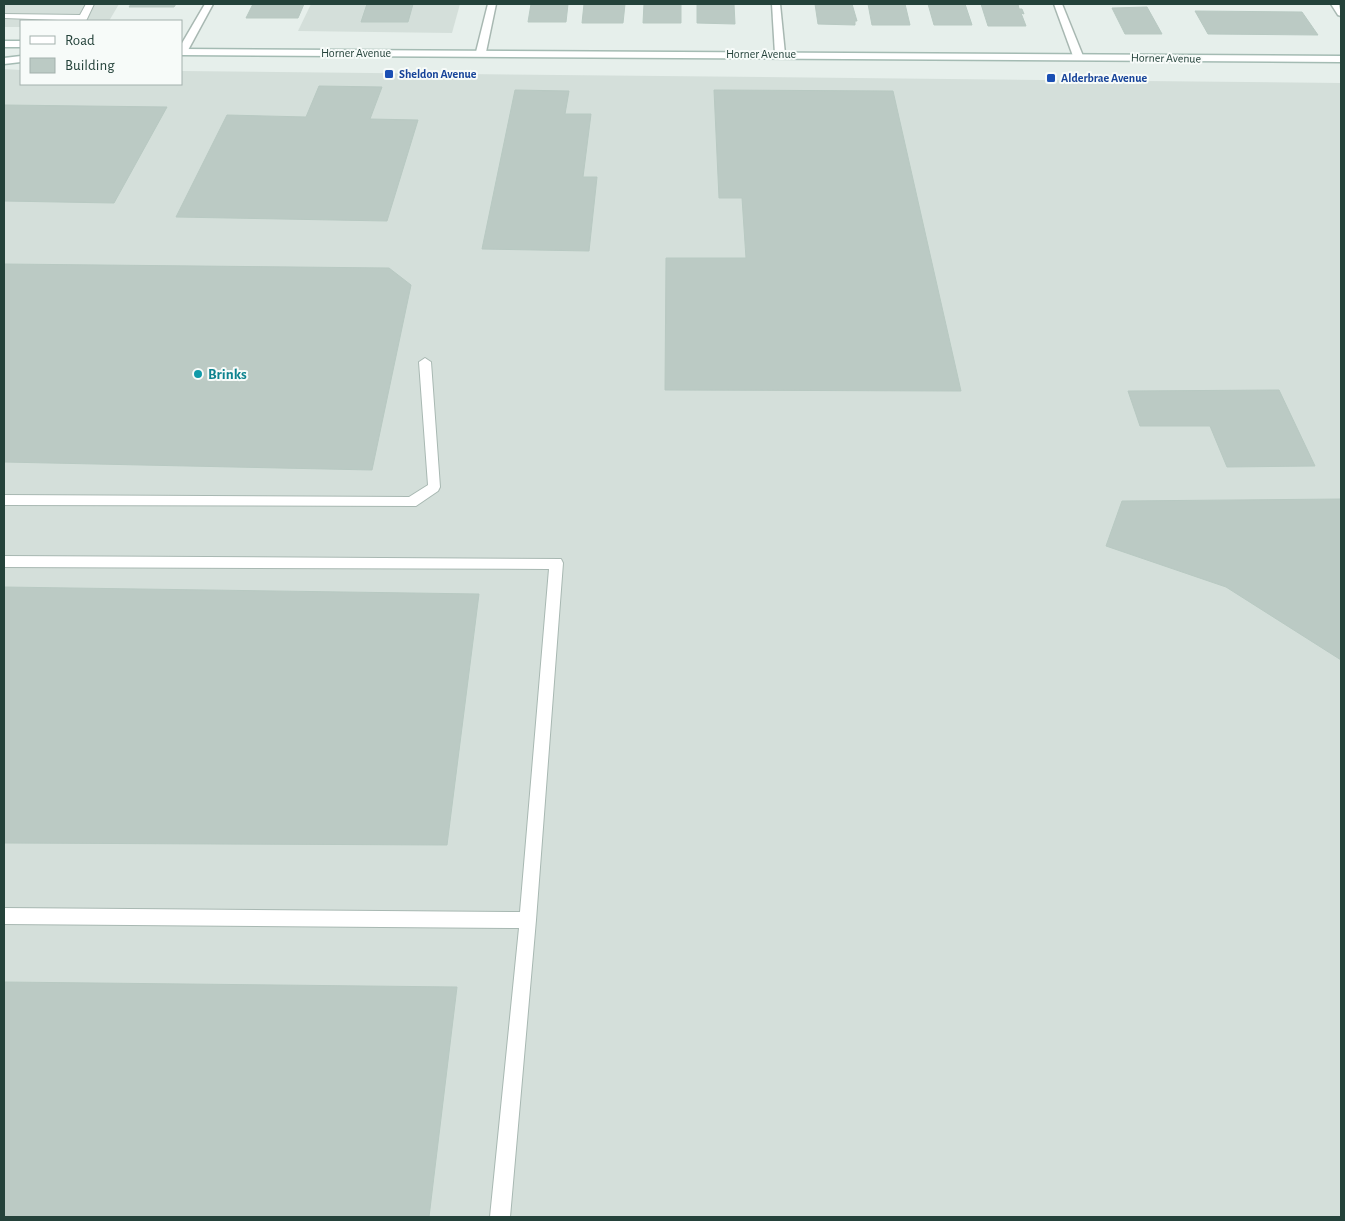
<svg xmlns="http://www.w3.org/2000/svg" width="1345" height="1221" font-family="'Alegreya Sans',sans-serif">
<rect width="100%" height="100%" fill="#e6efeb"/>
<g fill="#d4dfda">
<polygon points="4,4 119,4 109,21 21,21 21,27 4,27"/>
<polygon points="311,4 460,4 452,33 298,31"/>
<polygon points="4,69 21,70 21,84 181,84 181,71 1341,83 1341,1217 4,1217"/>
</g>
<g fill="#bbcac4" stroke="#b8c9c2">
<polygon points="131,4 176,4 174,7 129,7"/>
<polygon points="253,4 304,4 298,18 246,18"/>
<polygon points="367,4 413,4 408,22 361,22"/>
<polygon points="531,4 568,4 566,22 528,22"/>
<polygon points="584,4 625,4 623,23 582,23"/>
<polygon points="644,4 681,4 681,23 643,23"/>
<polygon points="697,4 734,4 735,24 697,23"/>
<polygon points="815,4 852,4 857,21 855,21 855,25 818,24"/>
<polygon points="868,4 905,4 910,25 872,25"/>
<polygon points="928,4 965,4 972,25 934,25"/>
<polygon points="981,4 1018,4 1019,9 1022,9 1024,14 1021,13 1026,26 988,26"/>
<polygon points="1147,7 1162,34 1125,34 1112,8"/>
<polygon points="1195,11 1302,12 1318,35 1208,34"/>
<polygon points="319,86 382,87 370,119 418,120 387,221 176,217 227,115 306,117"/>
<polygon points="515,90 569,91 565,114 591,114 583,177 597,177 589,251 482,249"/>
<polygon points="714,90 893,91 961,391 665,390 666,258 746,258 742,198 719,198"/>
<polygon points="4,105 167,107 114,203 4,201"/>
<polygon points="4,264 389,268 411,285 372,470 4,462"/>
<polygon points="1279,390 1315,466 1227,467 1210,426 1140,426 1128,391"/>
<polygon points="1341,499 1341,660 1226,587 1106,546 1122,501"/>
<polygon points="4,587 479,594 447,845 4,843"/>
<polygon points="4,982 457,987 429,1217 4,1217"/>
</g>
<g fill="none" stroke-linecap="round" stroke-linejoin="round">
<g stroke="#a8b8b2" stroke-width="2">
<g id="lane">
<polygon points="86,4 94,4 86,21 4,18 4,14 80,15"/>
<polygon points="425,358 431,362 440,487 438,491 416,506 4,505 4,495 409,497 428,485 419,362"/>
<polygon points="4,556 561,559 563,563 536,920 510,1217 490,1217 519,928 4,924 4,908 520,912 549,569 4,567"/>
</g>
</g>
<g stroke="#a8b8b2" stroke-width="3">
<g id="street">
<polygon points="205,4 213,4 187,52 181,55 181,45"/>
<polygon points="488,4 496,4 486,52 481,55 476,52"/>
<polygon points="772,4 780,4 785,54 780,57 775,54"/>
<polygon points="1054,4 1062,4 1083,56 1081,58 1073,56"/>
<polygon points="1331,4 1339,4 1341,16 1338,15"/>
</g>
</g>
<g stroke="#a4bbb3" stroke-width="3">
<g id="secondary">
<rect x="4" y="41" width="17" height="6"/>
<polygon points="181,49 1341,56 1341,62 181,55"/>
<polygon points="21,56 21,62 4,64 4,58"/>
</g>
</g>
<use href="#lane" fill="#fff" fill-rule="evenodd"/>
<use href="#street" fill="#fff" fill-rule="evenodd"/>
<use href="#secondary" fill="#fff" fill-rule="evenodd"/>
</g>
<g fill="#1a4fb4" stroke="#f7fbf9" stroke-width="2">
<rect x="384" y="69" width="10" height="10" rx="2.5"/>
<rect x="1046" y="73" width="10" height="10" rx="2.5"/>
</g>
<circle fill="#0f9aa8" stroke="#f7fbf9" stroke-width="2" cx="198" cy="374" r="5"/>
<g text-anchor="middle" stroke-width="4" stroke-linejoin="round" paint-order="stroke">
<g font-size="12" fill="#24423a" stroke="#f7fbf9">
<text x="356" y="57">Horner Avenue</text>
<text x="761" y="58">Horner Avenue</text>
<text transform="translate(1166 58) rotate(1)" y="4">Horner Avenue</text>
</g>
<g font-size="12" font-weight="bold" fill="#164399" stroke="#f7fbf9" text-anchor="start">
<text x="399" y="78">Sheldon Avenue</text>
<text x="1061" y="82">Alderbrae Avenue</text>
</g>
<g font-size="15" font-weight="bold" fill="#0d838f" stroke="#f7fbf9" text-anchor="start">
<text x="208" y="379">Brinks</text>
</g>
</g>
<rect width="1345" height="1221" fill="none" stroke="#24423a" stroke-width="10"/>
<rect x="20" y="20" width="162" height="65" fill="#f7fbf9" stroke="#a3b1ad"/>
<rect x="30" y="36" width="25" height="8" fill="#ffffff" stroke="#a3b1ad"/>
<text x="65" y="45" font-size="15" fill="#24423a">Road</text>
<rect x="30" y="58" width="25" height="15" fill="#bbcac4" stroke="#a3b1ad"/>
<text x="65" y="70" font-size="15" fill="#24423a">Building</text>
</svg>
